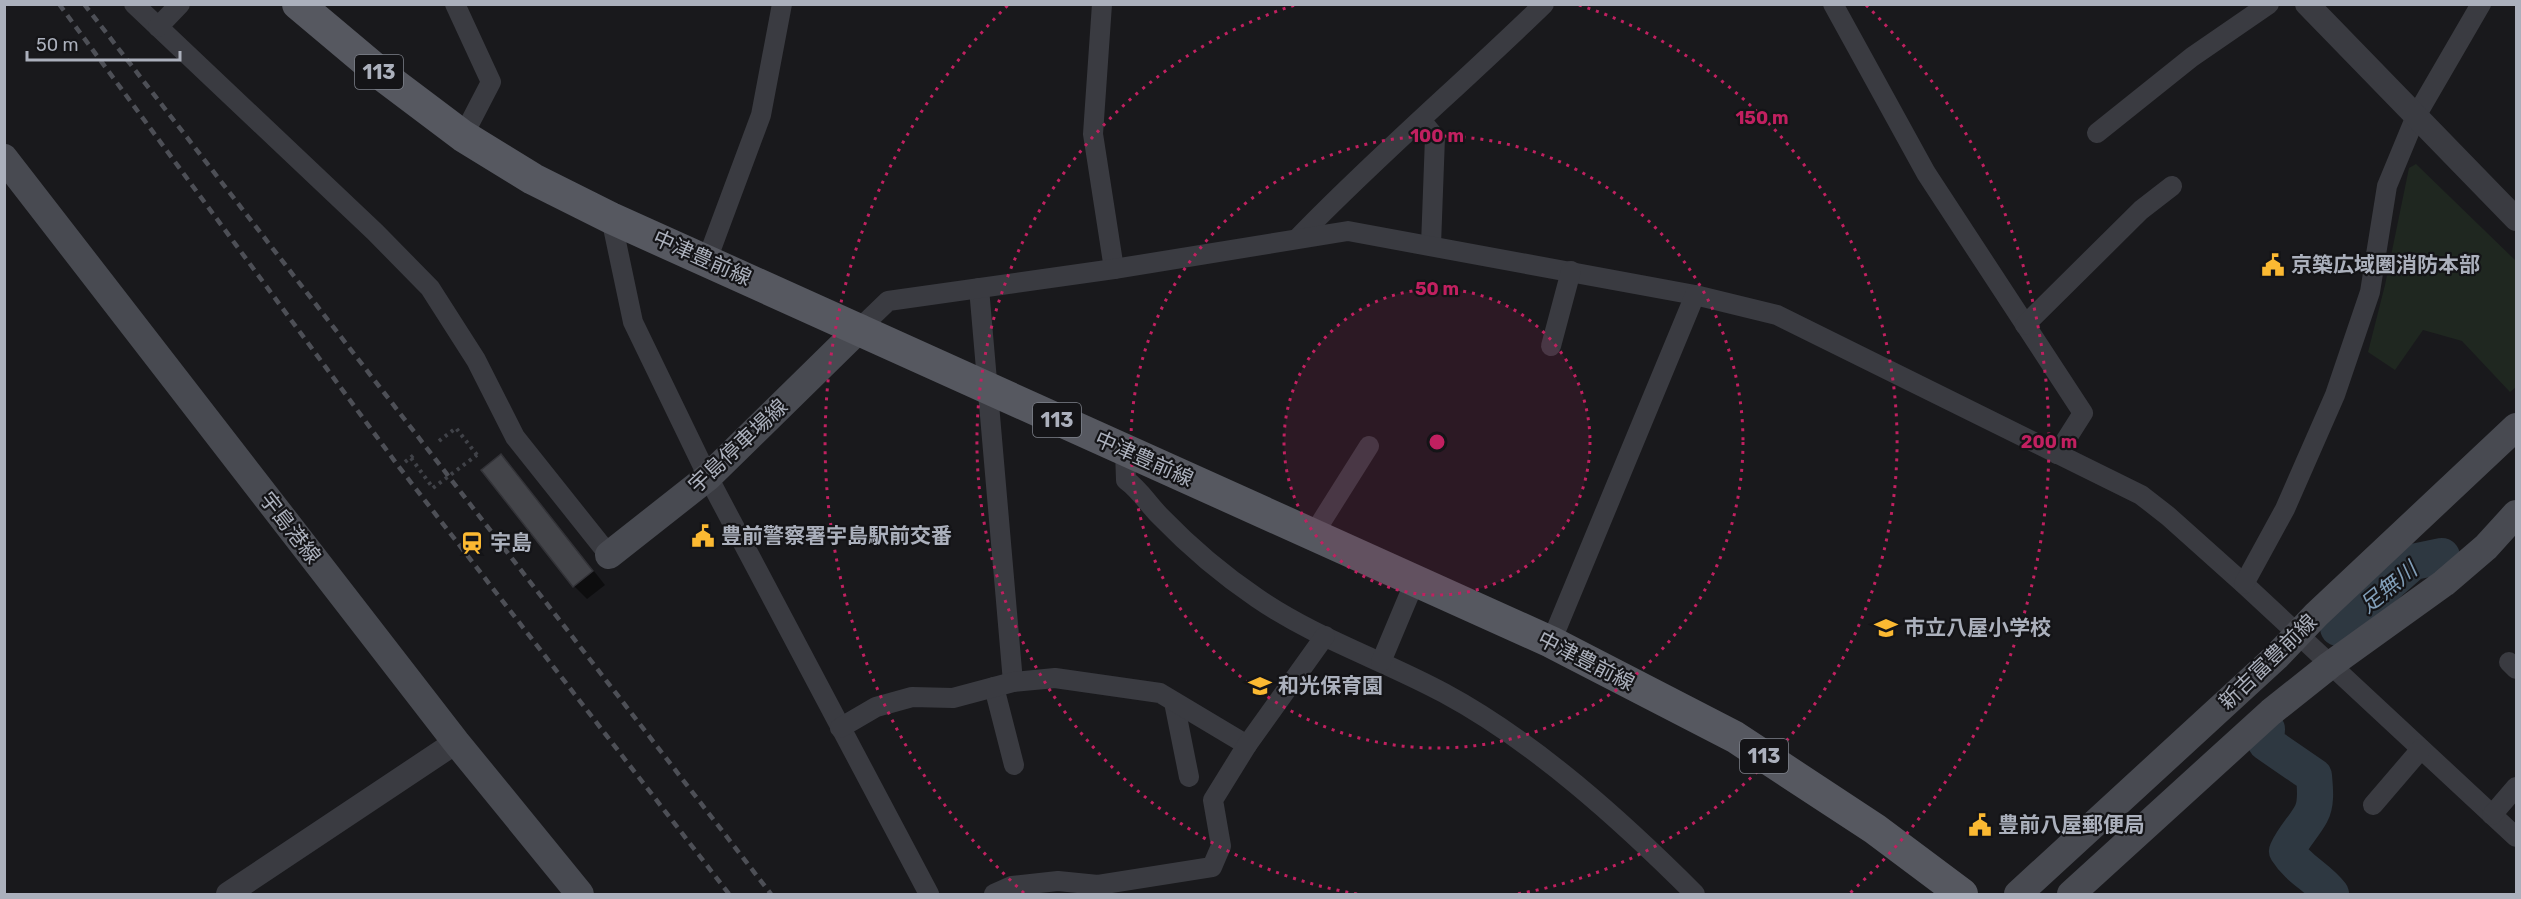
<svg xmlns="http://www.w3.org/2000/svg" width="2521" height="899" font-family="Rubik,'Noto Sans JP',sans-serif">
<rect width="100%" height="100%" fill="#19191c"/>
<polygon fill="#1f2720" points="2416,164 2516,261 2516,387 2510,392 2462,341 2423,330 2395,370 2368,352 2385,285 2409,168"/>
<polygon fill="#0007" points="501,456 514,470 605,585 587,599 574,586"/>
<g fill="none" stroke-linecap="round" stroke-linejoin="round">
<g stroke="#2e3841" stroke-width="36">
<polyline points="2338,628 2413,562 2442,556"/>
<path d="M2267,729L2266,743L2314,776C2315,788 2317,803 2311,814C2304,827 2294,836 2287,851C2299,870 2318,877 2331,894"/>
</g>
</g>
<polygon fill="#434449" stroke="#333338" stroke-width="1.5" points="501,454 593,571 573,587 481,470"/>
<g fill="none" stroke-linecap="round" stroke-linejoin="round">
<g stroke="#404248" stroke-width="4" stroke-dasharray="3 4.5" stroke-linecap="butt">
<polyline points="439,441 456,428 477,455"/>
<polyline points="411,458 433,488"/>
<polyline points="405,462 415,454"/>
</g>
<g stroke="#3a3b41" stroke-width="20">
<polyline points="134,4 375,232 430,288 476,360 515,437 609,555"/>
<polyline points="455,4 491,82 463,136"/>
<polyline points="1102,4 1093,134 1114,269"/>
<polyline points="1833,4 1926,173 2083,413 2057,454"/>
<polyline points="158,27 180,4"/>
<polyline points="1421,120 1435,137 1431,245"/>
<polyline points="2097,133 2192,57 2269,4"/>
<polyline points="611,218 633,322 708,477 929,894"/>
<path d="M1298,238C1376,157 1463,83 1544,4"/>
<polyline points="707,260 761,115 782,4"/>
<polyline points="979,288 1013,682"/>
<polyline points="2025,325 2141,210 2172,186"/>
<polyline points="860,328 888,301 1114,269 1348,231 1695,295 1777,315 2141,495 2168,516 2244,584 2516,837"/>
<polyline points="1551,346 1571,271"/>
<path d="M1125,451L1126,480C1140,490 1148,504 1160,516C1189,546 1223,575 1257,598C1315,638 1383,660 1444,693C1535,742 1622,821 1695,894"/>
<polyline points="1313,535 1369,446"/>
<polyline points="2244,584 2285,509 2335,395 2370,292 2387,186 2416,116 2481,4"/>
<polyline points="1551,642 1695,295"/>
<polyline points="1381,662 1415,581"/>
<polyline points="2509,662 2516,669"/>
<polyline points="994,687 1014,765"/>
<polyline points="1174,702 1189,777"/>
<polyline points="840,728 876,707 912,697 953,698 1013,682 1055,678 1160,693 1247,745"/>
<polyline points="2373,805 2421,749"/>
<polyline points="2492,815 2516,787"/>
<polyline points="994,894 1012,886 1058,881 1098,885 1212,867 1221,846 1213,800 1247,745 1325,636"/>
</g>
<g stroke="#3a3b41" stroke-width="24">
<polyline points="2307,4 2516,219"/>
<polyline points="228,894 456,742"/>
</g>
<g stroke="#484a51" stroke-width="28">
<polyline points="4,158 456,742 580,894"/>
<polyline points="609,555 708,477 860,328"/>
<polyline points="2018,894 2276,657 2316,615 2516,427"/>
<polyline points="2071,894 2271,712 2330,665 2444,583 2486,547 2516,514"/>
</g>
<polyline stroke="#565860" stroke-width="32" points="298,4 386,78 463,136 533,179 611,218 1551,642 1735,737 1875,829 1962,894"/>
<g stroke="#4d4f56" stroke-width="4.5" stroke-dasharray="8 6" stroke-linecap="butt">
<polyline points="59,4 399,467 729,894"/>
<polyline points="84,4 771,894"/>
</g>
<polyline stroke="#404248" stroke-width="4" stroke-dasharray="3 4.5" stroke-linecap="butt" points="433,488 477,455"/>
</g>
<circle cx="1437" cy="442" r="153" fill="#c12060" fill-opacity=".12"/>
<g fill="none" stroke="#c12060" stroke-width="3" stroke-dasharray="3 6">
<circle cx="1437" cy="442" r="153"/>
<circle cx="1437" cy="442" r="306"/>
<path d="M1357 894A459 459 0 0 1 1295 5M1579 5A459 459 0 0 1 1517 894"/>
<path d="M1024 893A612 612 0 0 1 1008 5M1866 5A612 612 0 0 1 1850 893"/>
</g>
<defs>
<g id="civic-bare" transform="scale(1.8)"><path d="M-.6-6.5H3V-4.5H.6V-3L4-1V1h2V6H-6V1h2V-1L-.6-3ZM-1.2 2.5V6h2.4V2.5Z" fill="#fbb932" stroke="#141417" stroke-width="2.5" paint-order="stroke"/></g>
<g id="station-bare" transform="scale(1.8)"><path d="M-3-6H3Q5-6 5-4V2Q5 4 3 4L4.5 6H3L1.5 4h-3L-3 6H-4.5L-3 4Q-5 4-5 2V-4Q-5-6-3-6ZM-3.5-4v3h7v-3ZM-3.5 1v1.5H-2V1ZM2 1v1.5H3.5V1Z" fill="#fbb932" stroke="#141417" stroke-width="2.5" paint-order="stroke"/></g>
<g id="school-bare" transform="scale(1.8)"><path d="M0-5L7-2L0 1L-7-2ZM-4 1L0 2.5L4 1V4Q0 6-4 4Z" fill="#fbb932" stroke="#141417" stroke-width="2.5" paint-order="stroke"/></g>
</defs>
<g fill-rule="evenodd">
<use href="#civic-bare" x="2273" y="265"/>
<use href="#civic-bare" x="703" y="536"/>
<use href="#station-bare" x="472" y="543"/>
<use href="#school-bare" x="1886" y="628"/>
<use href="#school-bare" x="1260" y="686"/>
<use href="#civic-bare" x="1980" y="825"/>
</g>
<g text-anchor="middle" stroke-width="4.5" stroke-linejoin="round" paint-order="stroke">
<g fill="#141417" stroke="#7e818a" stroke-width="1.5">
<rect x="355" y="55" width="48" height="34" rx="4.5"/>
<rect x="1033" y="403" width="48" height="34" rx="4.5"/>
<rect x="1740" y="739" width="48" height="34" rx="4.5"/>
</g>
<g font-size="20" font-weight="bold" fill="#abb0bc">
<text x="379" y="79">113</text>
<text x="1057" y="427">113</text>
<text x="1764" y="763">113</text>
</g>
<g font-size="21" fill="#abb0bc" stroke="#141417">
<text transform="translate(702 258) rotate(24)" y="7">中津豊前線</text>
<text transform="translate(738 446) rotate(-43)" y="7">宇島停車場線</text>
<text transform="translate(1144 459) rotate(24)" y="7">中津豊前線</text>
<text transform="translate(290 528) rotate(52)" y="7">宇島港線</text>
<text transform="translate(1586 661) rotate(27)" y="7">中津豊前線</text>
<text transform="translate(2268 662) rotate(-44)" y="7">新吉富豊前線</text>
</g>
<g font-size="21" font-weight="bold" fill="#abb0bc" stroke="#141417" text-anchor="start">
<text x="2291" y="272">京築広域圏消防本部</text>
<text x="721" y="543">豊前警察署宇島駅前交番</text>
<text x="490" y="550">宇島</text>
<text x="1904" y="635">市立八屋小学校</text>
<text x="1278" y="693">和光保育園</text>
<text x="1998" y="832">豊前八屋郵便局</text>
</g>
<g font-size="22" font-style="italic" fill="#819eb8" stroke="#141417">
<text transform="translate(2388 587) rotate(-39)" y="8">足無川</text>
</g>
</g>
<circle cx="1437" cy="442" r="9" fill="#c12060" stroke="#141417" stroke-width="3"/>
<g font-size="18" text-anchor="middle" font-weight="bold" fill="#c12060" stroke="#141417" stroke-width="4.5" stroke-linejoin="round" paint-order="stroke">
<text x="1762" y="124">150 m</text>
<text x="1437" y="142">100 m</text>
<text x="1437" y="295">50 m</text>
<text x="2049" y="448">200 m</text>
</g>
<rect width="2521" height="899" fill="none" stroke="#abb0bc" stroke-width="12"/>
<path d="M27 51v9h153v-9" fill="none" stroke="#abb0bc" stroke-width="3"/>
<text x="36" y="51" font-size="18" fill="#abb0bc" stroke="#141417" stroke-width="4.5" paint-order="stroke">50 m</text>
</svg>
